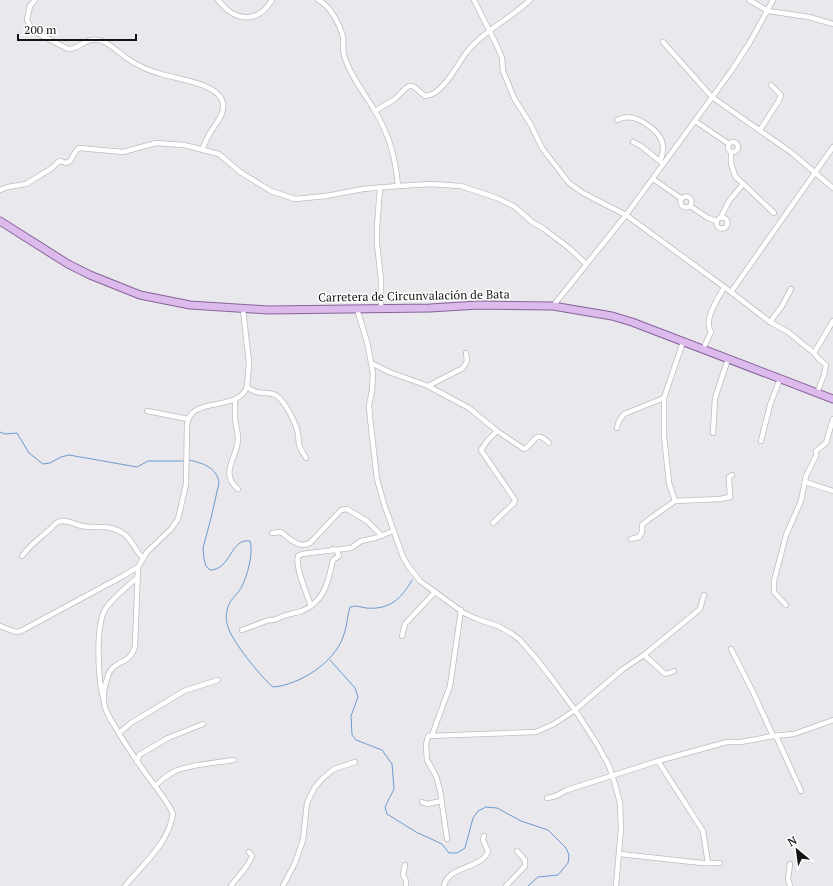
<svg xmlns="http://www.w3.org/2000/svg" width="833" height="886" font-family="'PT Serif',serif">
<rect width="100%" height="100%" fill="#e9e8ec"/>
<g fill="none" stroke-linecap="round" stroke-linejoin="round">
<g stroke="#6b9bcf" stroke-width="1">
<polyline points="0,432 5,434 17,433 29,453 43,464 50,463 61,457 69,455 137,467 148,461 184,461"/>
<path d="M189,460C202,463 217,467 219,483L211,518L203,548L204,559L206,566L210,570C231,570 230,538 250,541C254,553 247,577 241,588C236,596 228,601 227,611C225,617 227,626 230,632C237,647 261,677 273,687C299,685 334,663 343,637C347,628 347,617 350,607C356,605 360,607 366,608C390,610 401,599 412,580"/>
<polyline points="330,660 355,688 358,697 351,716 352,735 356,740 382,750 392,764 394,789 385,807 387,814 416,832 442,844 449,853 457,853 465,848 473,818 478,811 486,807 497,808 521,821 548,830 566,848 569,855 568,863 558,875 538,877 528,886"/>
</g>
<g stroke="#bdbdc0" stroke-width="6">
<g id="minor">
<path d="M35,0L30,6L27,20L33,31L68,49C80,50 86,35 102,41C112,45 119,53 128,59C137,65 150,71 161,74C177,79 215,83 222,100C227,112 216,123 210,133C207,138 205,144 202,149"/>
<path d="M218,0C234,21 257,25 272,0"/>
<path d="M318,0C330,5 340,25 343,37C344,44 342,51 345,58C351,77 365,94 375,111C390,137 395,156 398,186"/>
<polyline points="474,0 498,48 502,58 503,71 514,98 531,125 542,148 569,183 583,193 626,215 731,292 770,322 788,332 814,353 819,359 826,365 824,375 817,393"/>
<polyline points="749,0 768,11 809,17 833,24"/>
<polyline points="663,42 712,97 792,153 833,188"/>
<path d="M375,111L395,99L406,88L409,86H413L425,96C442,96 457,65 466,53C483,31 510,19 530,0"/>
<path d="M617,120C630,114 639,119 649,126C662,135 667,146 660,161"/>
<polyline points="695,121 729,144"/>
<polyline points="760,130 778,102 781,95 771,85"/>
<circle cx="733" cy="147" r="5"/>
<polyline points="633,142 641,146 662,163"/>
<polyline points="731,152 731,163 735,176 774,213"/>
<polyline points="653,179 682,199"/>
<polyline points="380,187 377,227 377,244 381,279 381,308"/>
<polyline points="0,190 8,187 26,184 52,168 58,162 61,161 66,163 70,161 76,151 79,148 123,152 156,143 184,145 219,154 240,172 271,191 295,199 326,196 363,189 398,186 431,184 461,186 497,198 515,207 532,222 544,229 569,248 586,264"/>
<circle cx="686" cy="202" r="5.5"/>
<polyline points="690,206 708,218 717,221"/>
<polyline points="721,217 729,201 743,184"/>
<circle cx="722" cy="223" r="5.5"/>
<polyline points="731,292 833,147"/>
<polyline points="553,306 626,215 732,70 750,42 773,0"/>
<polyline points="357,309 367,342 373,373 372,391 369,405 370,418 377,479 384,504 403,557 409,567 420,581 435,592 464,613 477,619 498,626 512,634 520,640 534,656 549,675 575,710 597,744 609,766 615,784 620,803 621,829 616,886"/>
<polyline points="770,322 782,306 791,289"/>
<path d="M703,349L711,332C703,319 718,300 724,287"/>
<polyline points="814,353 833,321"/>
<path d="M371,363L389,372L428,386L469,408L497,431L524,449C534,446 534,427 549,443"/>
<polyline points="428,386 463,368 467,361 466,353"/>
<path d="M247,387C260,397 268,390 277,396C286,403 296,423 298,434C299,437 298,441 299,444C300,449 304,454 306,458"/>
<path d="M235,400C235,406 235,413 235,419C236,426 238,432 238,440C237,457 219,474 238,489"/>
<polyline points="147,411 188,419"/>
<polyline points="617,428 619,421 624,414 664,398"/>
<polyline points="713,433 715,398 728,359"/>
<polyline points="761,441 770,405 780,379"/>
<polyline points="805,482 833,491"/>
<polyline points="675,501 669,483 664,436 664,398 683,342"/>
<polyline points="493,523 514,503 515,500 481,450 488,440 497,431"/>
<path d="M272,533L281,532C289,538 299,549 310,543L341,510L347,509L367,521L382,536"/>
<polyline points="631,539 639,537 642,532 642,525 648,520 675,501 720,499 730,497 729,480 729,477 732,475"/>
<path d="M22,556C31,544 38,540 49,530C52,528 54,524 58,522C65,518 75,525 82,526C97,529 109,523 124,534C132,539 135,551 143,558"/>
<polyline points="786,605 774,592 774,581 786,535 801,501 806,476 816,456 816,451 826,443 833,419"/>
<path d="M311,606C307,594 295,568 298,556L302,554L351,548L361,541L375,538L393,531"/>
<polyline points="0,626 16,632 21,631 123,576 138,567"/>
<path d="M242,630L269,620C275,621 278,618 283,616C289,614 296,613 302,611C325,601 328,582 333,560L339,556L337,551L333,549"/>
<polyline points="402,636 405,624 435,592"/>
<polyline points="731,649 753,692 773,736"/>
<polyline points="644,655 664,673 666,674 674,671"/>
<path d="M103,697C98,678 95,624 106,608C115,596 126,587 137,578"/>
<polyline points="119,733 131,723 184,691 218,680"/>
<polyline points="432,735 450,686 461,610"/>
<polyline points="776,736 801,791"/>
<polyline points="658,761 703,831 708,863"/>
<polyline points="137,762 139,755 168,738 203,724"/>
<path d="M155,786C161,780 168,775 175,771C193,764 215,763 234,760"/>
<polyline points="547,798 556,796 567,790 658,761 727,742 741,742 773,736 794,734 833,720"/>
<polyline points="422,802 427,804 442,801"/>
<polyline points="447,839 440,790 436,776 427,760 426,745 428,736 536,732 554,724 575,710 623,669 644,655 700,609 704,595"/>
<polyline points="620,854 702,863 720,863"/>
<polyline points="790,864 788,879 790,886"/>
<polyline points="405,865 403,875 406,881 406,886"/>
<path d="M125,886C144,863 168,844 173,814C169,804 161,794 155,786C140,766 126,746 114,725C110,718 105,711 104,703C103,695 105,684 108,676C112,660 131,665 135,646L138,567L147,552L171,529L178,519L186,484L187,425C190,395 237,413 247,387L249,363L243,309"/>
<path d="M231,886C239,874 246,871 252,856L249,852"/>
<polyline points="283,886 295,863 303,840 307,803 315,787 323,778 334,769 355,762"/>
<path d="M444,886C448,865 483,869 488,851L483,840L484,836"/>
<polyline points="506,886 525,866 525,860 517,851"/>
</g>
</g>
<g stroke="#866399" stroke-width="9">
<polyline id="primary" points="0,221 68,264 90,275 140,295 190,305 268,310 430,308 479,305 553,306 612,316 632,322 833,399"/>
</g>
<use href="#minor" stroke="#fff" stroke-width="4.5"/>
<use href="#primary" stroke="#dcbbec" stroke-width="7"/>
</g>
<g text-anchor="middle" stroke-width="3" stroke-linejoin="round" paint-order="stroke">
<g font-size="12" fill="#141415" stroke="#fff">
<text transform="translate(414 296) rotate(-1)" y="4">Carretera de Circunvalación de Bata</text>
</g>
</g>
<g transform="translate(797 850) rotate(331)" stroke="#ffffff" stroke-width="3" paint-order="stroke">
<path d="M0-3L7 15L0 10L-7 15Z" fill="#141415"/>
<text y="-6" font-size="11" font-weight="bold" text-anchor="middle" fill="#141415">N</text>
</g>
<path d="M18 34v6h118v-6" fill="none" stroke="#141415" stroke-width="2"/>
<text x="24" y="34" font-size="12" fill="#141415" stroke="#ffffff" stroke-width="3" paint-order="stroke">200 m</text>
</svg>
